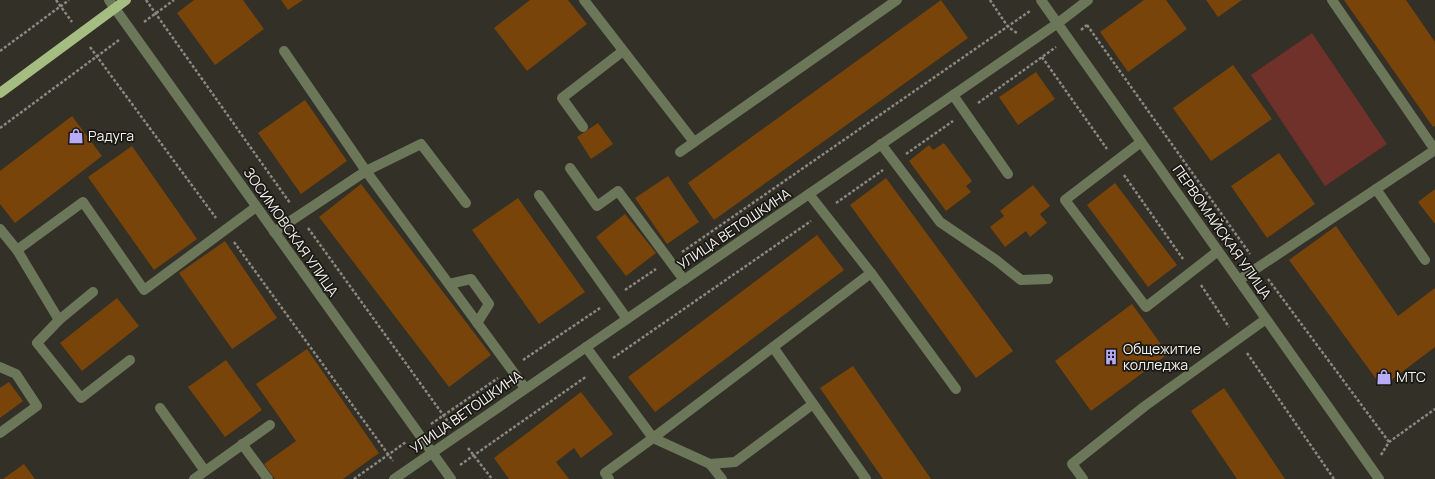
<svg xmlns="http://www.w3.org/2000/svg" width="1435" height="479" font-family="Manrope,sans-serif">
<rect width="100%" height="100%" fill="#323027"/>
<polygon fill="#70312a" points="1312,33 1387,144 1325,186 1251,75"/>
<g fill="#794409">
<polygon points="194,0 243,0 264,29 215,65 177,13"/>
<polygon points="281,0 303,0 288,10"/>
<polygon points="530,0 568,0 587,24 527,71 494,28"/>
<polygon points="941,0 968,38 714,220 688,183"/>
<polygon points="1144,0 1166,0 1187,29 1128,72 1100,32"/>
<polygon points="1206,0 1242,0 1218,17"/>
<polygon points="1344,0 1406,0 1435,42 1435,126 1433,127"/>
<polygon points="1233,65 1272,119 1211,161 1173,108"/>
<polygon points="1036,72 1055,99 1018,125 999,97"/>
<polygon points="305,100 347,161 301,194 258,133"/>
<polygon points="72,116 102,156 15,223 0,204 0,171"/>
<polygon points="598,123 613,144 591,159 577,137"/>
<polygon points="944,143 972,181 966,186 971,192 946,211 909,161 929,145 933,150"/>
<polygon points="132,146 197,239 154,270 88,177"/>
<polygon points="1279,153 1315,204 1267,238 1231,186"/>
<polygon points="668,176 699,222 667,244 635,198"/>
<polygon points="886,178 1013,351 976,378 850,205"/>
<polygon points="1115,183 1177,265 1148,287 1087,205"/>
<polygon points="361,184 491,355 449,387 319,217"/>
<polygon points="1033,185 1050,206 1040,214 1047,223 1030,237 1026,231 1005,247 990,227 1004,216 1000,211"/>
<polygon points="1435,189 1435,224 1418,202"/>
<polygon points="518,198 585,292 539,324 472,230"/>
<polygon points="625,214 656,253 626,276 596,237"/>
<polygon points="1336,226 1398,316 1435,288 1435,347 1382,387 1289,260"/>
<polygon points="817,235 844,270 655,412 628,377"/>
<polygon points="225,241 277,318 232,349 179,273"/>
<polygon points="117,298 139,326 82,371 60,343"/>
<polygon points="1132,304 1168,354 1091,411 1055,361"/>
<polygon points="307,349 379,453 343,479 275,479 264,464 296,441 256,384"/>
<polygon points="226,360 262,410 225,437 188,387"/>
<polygon points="853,366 931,479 883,479 820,388"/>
<polygon points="9,382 23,401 0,418 0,388"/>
<polygon points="1224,388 1285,479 1237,479 1191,411"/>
<polygon points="581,392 613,434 581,458 574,448 556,462 569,479 509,479 494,458"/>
<polygon points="24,464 35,479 3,479"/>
</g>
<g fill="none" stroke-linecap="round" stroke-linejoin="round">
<g stroke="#8a8880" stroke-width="2.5" stroke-dasharray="3 2" stroke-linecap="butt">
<polyline points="56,0 72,22"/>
<polyline points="146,0 290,203"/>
<polyline points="990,0 1008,27 1017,33"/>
<polyline points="144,22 174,0"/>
<polyline points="1087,25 1250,254"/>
<polyline points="1081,30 1087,25"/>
<polyline points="90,47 216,218"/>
<polyline points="0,51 69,0"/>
<polyline points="1042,57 1107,149"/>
<polyline points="978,103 1056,47"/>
<polyline points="0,128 119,40"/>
<polyline points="906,154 953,121"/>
<polyline points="1124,175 1183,259"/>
<polyline points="836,203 883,170"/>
<polyline points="308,228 449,423"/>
<polyline points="234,242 393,461"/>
<polyline points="682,252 1030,11"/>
<polyline points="1268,279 1389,442"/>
<polyline points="1201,285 1229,327"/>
<polyline points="625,290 656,269"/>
<polyline points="1247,353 1334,479"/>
<polyline points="613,358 811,221"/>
<polyline points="523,360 600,308"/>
<polyline points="431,424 498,378"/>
<polyline points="468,448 492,479"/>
<polyline points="1381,455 1389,442 1435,409"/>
<polyline points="460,465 587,376"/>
<polyline points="354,479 406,442"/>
</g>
<g stroke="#6c775a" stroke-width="10">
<polyline points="109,0 451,479"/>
<polyline points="584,0 694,142"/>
<polyline points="1041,0 1379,479"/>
<polyline points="1332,0 1435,150"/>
<polyline points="284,51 366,171 421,144 466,203"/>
<polyline points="953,95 1008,174"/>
<polyline points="583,127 562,98 623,51"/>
<polyline points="1141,142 1065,200 1146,307 1218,251"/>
<polyline points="881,144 940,222 996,260 1021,280 1048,279"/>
<polyline points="680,152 897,0"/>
<polyline points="570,168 597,206 618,191 684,280"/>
<polyline points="1376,189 1425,260"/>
<polyline points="809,194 871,273 653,438 710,464 735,462 813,404"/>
<polyline points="539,195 627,319"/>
<polyline points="0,229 17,250 83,202 144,290 256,207"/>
<polyline points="274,232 366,171 525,388"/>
<polyline points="17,250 59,320 93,292"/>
<polyline points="871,273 956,389"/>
<polyline points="1239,280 1435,150"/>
<polyline points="449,284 471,279 489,304 477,323"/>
<polyline points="59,320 37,343 81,398 130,360"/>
<polyline points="586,347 653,438 605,473 609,479"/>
<polyline points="773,347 866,479"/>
<polyline points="0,367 16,374 37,406 0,433"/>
<polyline points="160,408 205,471"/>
<polyline points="242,444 268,479"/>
<polyline points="710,464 722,479"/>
<polyline points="194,479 270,425"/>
<polyline points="394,479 1058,23 1088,0"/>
<polyline points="1083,479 1072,464 1145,406 1266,319"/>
</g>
<polyline stroke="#a6bd82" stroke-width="10" points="0,93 126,0"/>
</g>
<defs>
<g id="shop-bare" transform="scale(1.2)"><path d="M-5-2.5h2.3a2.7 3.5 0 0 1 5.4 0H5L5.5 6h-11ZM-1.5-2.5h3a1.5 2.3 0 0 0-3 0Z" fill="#b8abf7" stroke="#191814" stroke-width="2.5" paint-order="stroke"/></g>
<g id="building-bare" transform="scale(1.2)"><path d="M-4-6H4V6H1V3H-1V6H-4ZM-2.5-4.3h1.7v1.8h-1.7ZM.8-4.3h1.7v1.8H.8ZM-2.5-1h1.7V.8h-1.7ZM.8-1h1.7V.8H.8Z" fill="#b8abf7" stroke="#191814" stroke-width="2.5" paint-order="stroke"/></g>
</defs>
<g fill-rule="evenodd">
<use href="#shop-bare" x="76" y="136"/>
<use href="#building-bare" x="1111" y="357"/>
<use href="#shop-bare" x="1384" y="377"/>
</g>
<g text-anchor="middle" stroke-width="3.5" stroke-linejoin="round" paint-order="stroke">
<g font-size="14" fill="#f5f3ed" stroke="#191814" text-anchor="start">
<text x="88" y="141">Радуга</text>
<text x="1123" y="354">Общежитие<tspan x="1123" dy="16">колледжа</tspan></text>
<text x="1396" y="382">МТС</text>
</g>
<g font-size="14" fill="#f5f3ed" stroke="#191814">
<text transform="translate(734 229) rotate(-34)" y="5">УЛИЦА ВЕТОШКИНА</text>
<text transform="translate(291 232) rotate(55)" y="5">ЗОСИМОВСКАЯ УЛИЦА</text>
<text transform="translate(1222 232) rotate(55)" y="5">ПЕРВОМАЙСКАЯ УЛИЦА</text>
<text transform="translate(466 412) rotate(-35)" y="5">УЛИЦА ВЕТОШКИНА</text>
</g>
</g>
</svg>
